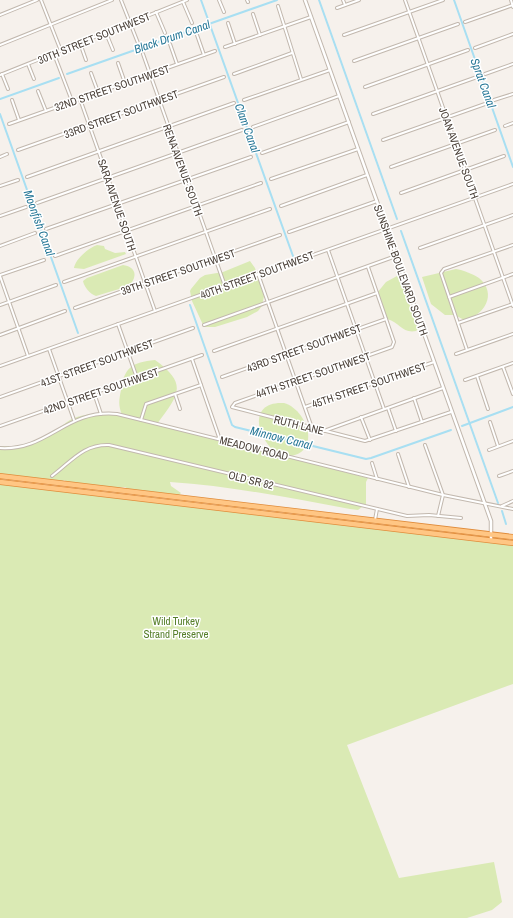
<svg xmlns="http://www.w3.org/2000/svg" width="513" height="918" font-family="'Archivo Narrow',sans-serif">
<rect width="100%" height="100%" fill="#f6f1ec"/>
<g fill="#daeab4">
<path d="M97,245L104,246L105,249L115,253L125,252L126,254L84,269L74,268C75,260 88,248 97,245Z"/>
<polygon points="250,261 255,268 264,296 262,306 258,311 247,317 215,327 204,327 192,301 190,291 191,289 200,278 205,275 223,272"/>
<path d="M123,265C136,267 138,276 129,286L96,296C90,294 84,287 83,281L87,278Z"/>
<path d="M456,269C463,270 473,274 479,278C498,294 484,316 464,320L455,315H445L431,304L422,277Z"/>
<path d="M397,276H400L418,329L416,331C403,334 399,322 387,319L377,293L386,282Z"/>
<path d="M155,360C190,385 177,396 157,424L368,478L366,482V504L358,510L350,509C290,498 231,486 170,482L171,486L181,493L179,495L128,489L125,487L117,488L70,483L64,480L61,483L0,475V446C21,447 38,444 55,431C60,428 65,423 70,420C87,412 104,413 122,415C118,405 119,400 121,390C124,368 132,362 155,360Z"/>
<path d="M284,403C304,408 321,446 295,455C265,464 237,400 284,403Z"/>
<polygon points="0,484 513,544 513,684 347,745 399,878 494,862 502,902 492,910 467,918 0,918"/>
</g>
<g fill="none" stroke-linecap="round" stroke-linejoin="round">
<g stroke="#a8dff2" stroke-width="2">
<polyline points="201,0 293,256"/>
<polyline points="319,0 397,219"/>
<polyline points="454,0 513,167"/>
<polyline points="67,74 277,0"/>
<polyline points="0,99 59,78"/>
<polyline points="0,114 78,333"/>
<polyline points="401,231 498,503"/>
<polyline points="190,305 232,425 235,427 366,459 371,458 451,430"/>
<polyline points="462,426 513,407"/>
<polyline points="502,511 506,524"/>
</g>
<g stroke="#c2b8ae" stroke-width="4">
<g id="minor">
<polyline points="41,0 61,51"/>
<polyline points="121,0 138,43"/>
<polyline points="219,0 224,12"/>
<polyline points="247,0 248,2"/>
<polyline points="343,0 345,5"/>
<polyline points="405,0 513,306"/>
<polyline points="511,0 513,7"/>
<polyline points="183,2 192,23"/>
<polyline points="278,6 301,79"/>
<polyline points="337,8 359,0"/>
<polyline points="156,12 165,33"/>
<polyline points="253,14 260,35"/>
<polyline points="0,15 37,0"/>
<polyline points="465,22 513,5"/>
<polyline points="228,23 235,44"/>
<polyline points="106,33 113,50"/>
<polyline points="197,35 204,55"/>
<polyline points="344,35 443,0"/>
<polyline points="80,43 86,60"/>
<polyline points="170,44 177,64"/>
<polyline points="0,45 112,0"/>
<polyline points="225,47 311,17"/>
<polyline points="475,48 513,34"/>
<polyline points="54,54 72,101"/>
<polyline points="143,54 225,286"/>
<polyline points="354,61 458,24"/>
<polyline points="118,63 125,83"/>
<polyline points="28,64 34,79"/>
<polyline points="91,73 98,92"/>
<polyline points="2,74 8,89"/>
<polyline points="234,74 292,53"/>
<polyline points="485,74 513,64"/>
<polyline points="0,75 187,0"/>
<polyline points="365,87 468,50"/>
<polyline points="38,91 46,111"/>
<polyline points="80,99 155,311"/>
<polyline points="12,100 19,120"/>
<polyline points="244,100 330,70"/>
<polyline points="494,100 513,94"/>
<polyline points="373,114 477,77"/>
<polyline points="9,124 215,51"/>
<polyline points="505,126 513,123"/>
<polyline points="253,127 339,96"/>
<polyline points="383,140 485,104"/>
<polyline points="18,150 224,77"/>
<polyline points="262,153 349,122"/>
<polyline points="0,157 7,154"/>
<polyline points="391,167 495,130"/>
<polyline points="27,177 234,103"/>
<polyline points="271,179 358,149"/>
<polyline points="0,186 18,180"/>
<polyline points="401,193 504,156"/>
<polyline points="37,203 242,130"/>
<polyline points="281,206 367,175"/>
<polyline points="0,216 26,207"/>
<polyline points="46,229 251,157"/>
<polyline points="289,232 377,201"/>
<polyline points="0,246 35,233"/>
<polyline points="420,248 513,215"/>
<polyline points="328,250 384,409"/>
<polyline points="55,256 261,183"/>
<polyline points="368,267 394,342 392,347 235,403 232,407 365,441 451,412"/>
<polyline points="258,274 312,428"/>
<polyline points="0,275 44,260"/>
<polyline points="0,276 28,356"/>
<polyline points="64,282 270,209"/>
<polyline points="449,297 513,274"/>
<polyline points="0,305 56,285"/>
<polyline points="75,308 280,235"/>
<polyline points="458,323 513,304"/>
<polyline points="118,324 137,378"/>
<polyline points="204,325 396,256"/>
<polyline points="0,335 65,311"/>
<polyline points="49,349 74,420"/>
<polyline points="467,350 441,273 444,269 513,245"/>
<polyline points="214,351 377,293"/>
<polyline points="456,354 513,334"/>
<polyline points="192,359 219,437 218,439"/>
<polyline points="0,366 513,184"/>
<polyline points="503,367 513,394"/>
<polyline points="477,376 488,409"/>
<polyline points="222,377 386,319"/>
<polyline points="465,380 513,363"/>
<polyline points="94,393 101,414"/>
<polyline points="175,394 180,409"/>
<polyline points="0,397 193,328"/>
<polyline points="414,398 422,422"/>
<polyline points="305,407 434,362"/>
<polyline points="388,408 396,431"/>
<polyline points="361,417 370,440"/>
<polyline points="141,420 146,404 201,385"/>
<polyline points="490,422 498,446"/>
<polyline points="0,426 202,355"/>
<polyline points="324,431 443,388"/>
<polyline points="425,445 443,495 438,516"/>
<path d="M0,448C49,451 65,409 117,414L443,495L513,509"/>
<polyline points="489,450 513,441"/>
<polyline points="398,454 409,487"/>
<polyline points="372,463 377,479"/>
<path d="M52,476C71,462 83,444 109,445L407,516L429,515L461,518"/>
<polyline points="499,476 513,471"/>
<polyline points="502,506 513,501"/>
<polyline points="375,520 377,509"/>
</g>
</g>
<g stroke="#c2b8ae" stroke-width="4.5">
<polyline id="tertiary" points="305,0 491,521 491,541"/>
</g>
<g stroke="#e08c3b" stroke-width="6">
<g id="trunk">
<polyline points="0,476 513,537"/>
<polyline points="0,482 513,543"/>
</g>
</g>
<use href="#minor" stroke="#fff" stroke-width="2"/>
<use href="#tertiary" stroke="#fff" stroke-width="2.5"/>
<use href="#trunk" stroke="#ffc684" stroke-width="4.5"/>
</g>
<g text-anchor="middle" stroke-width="3" stroke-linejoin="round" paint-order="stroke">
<g font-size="11" fill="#4b4139" stroke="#fff">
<text transform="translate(94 38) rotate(-22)" y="4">30TH STREET SOUTHWEST</text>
<text transform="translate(112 88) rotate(-19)" y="4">32ND STREET SOUTHWEST</text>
<text transform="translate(121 114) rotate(-20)" y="4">33RD STREET SOUTHWEST</text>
<text transform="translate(459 153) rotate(70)" y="4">JOAN AVENUE SOUTH</text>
<text transform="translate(183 170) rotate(70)" y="4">RENA AVENUE SOUTH</text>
<text transform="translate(117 205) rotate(71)" y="4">SARA AVENUE SOUTH</text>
<text transform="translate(401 270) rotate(70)" y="4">SUNSHINE BOULEVARD SOUTH</text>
<text transform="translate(178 272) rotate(-19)" y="4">39TH STREET SOUTHWEST</text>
<text transform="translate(257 275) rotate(-20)" y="4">40TH STREET SOUTHWEST</text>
<text transform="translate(304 348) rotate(-20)" y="4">43RD STREET SOUTHWEST</text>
<text transform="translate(97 363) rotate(-20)" y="4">41ST STREET SOUTHWEST</text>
<text transform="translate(313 375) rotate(-19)" y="4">44TH STREET SOUTHWEST</text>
<text transform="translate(369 385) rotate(-19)" y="4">45TH STREET SOUTHWEST</text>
<text transform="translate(101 391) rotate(-19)" y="4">42ND STREET SOUTHWEST</text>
<text transform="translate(299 425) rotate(14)" y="4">RUTH LANE</text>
<text transform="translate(254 448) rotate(14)" y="4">MEADOW ROAD</text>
<text transform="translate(251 480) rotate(14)" y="4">OLD SR 82</text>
</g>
<g font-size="11" fill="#567f2a" stroke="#fff">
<text x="176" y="625">Wild Turkey<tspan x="176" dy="13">Strand Preserve</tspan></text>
</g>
<g font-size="12" font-style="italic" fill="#297998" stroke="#fff">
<text transform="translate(172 37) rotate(-19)" y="4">Black Drum Canal</text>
<text transform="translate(483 83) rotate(70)" y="4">Sprat Canal</text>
<text transform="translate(247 128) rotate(70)" y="4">Clam Canal</text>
<text transform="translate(39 223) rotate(70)" y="4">Moonfish Canal</text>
<text transform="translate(281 438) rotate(14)" y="4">Minnow Canal</text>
</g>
</g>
</svg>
